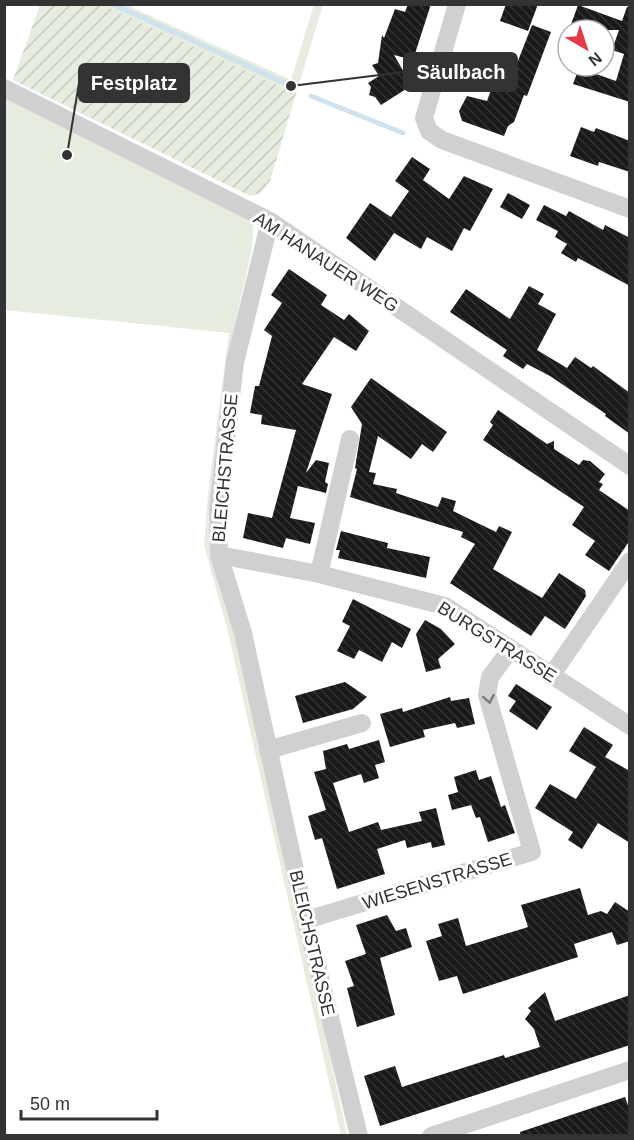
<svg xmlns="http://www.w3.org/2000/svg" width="634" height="1140" font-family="Arial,sans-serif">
<defs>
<pattern id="garden-furrows" width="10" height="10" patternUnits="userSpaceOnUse" patternTransform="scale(1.5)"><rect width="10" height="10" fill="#e6ecdf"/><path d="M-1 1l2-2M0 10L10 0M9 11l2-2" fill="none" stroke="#c6cbc0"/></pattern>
<pattern id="building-back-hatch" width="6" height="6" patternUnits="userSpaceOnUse" patternTransform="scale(1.5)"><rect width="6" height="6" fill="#1a1a1a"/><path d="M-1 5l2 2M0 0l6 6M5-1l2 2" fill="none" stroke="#333"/></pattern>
</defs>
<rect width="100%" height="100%" fill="#fff"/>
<g fill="#e6ecdf">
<polygon points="103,5 127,5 291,80 314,5 323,5 296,94"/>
<polygon points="4,92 254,217 252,249 233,332 210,512 347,1135 341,1135 228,632 204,545 208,493 229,333 5,310"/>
</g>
<polygon fill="url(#garden-furrows)" points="103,5 296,94 270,181 261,193 250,196 13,80 40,5"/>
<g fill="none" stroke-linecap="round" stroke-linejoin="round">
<g stroke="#cfe2ee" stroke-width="5">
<polyline points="113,4 291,86"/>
<polyline points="311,96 403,133"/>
</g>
</g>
<g fill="url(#building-back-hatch)">
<polygon points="408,4 431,4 413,60 394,55 408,79 403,83 406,89 381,105 375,97 369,95 371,87 368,83 379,76 372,65 378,63 382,35 384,38 395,9 405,12"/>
<polygon points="506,4 538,4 528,31 500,21"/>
<polygon points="578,5 622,21 627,7 630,7 630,102 573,84 579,68 616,81 624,54 612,50 619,30 569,30"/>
<polygon points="532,25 551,32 527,96 524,95 514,122 508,126 504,136 462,121 459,111 467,96 487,101 498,71 501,72 505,61 516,66"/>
<polygon points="581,127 594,132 596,128 630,141 630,172 599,162 598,166 570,156"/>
<polygon points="412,157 430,169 423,180 449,199 464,176 493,189 470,231 464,228 452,251 427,237 421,249 394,233 375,261 346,238 370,203 391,217 409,191 395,181"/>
<polygon points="508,193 530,205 522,219 500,207"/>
<polygon points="544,205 566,216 569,211 603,230 605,225 630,238 630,286 578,258 576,262 561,253 567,244 555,237 558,231 536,220"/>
<polygon points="289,269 327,295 321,305 344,320 349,314 369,331 356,351 334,337 302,384 332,394 306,473 316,460 329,463 325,482 328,484 326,493 298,486 290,518 315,523 310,544 286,538 283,548 243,538 248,513 272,518 296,430 261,424 262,415 250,413 255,386 259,386 272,336 264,330 282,303 271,295"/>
<polygon points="529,286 544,294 538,304 556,314 537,350 567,368 575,357 591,368 593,366 630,393 630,434 605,416 606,414 550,376 527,364 523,369 503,356 507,350 450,312 466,289 510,319"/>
<polygon points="371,378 447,432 433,452 422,444 411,459 378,436 369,472 376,473 373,484 397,489 396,493 438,507 442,497 456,501 453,511 496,532 499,526 512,532 493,569 542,598 559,573 585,590 586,596 565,629 545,616 531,636 450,583 475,544 461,537 463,532 350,497 357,469 355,468 362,424 351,407"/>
<polygon points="498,410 547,444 554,441 554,449 579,465 583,460 590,461 605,474 599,482 603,484 599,490 630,511 630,540 609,571 585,555 595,541 572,525 584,507 483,440 493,425 490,422"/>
<polygon points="341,531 388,543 387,548 430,557 426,578 338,558 340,550 336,550"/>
<polygon points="353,599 411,629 402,648 392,642 382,662 359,650 354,659 337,651 350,626 342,622"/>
<polygon points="425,620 441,629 455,644 438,659 441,668 426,672 416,634"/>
<polygon points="345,682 367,697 353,709 303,723 295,696"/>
<polygon points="516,684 552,707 537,730 509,711 516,701 508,696"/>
<polygon points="450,697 451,701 469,698 475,724 457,728 455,723 423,730 425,737 390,747 380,714 402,708 403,712"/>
<polygon points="584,727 613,745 605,757 630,771 630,843 598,823 582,849 568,840 573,832 535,808 550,784 576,799 596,767 569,751"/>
<polygon points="379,740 385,762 375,765 379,778 364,783 361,774 333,783 349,832 378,822 381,830 422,821 419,812 436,808 445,845 432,848 431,842 407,848 405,840 377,849 385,874 337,889 322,838 315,840 308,816 326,810 314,772 326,769 323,751 347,744 349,749"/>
<polygon points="476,770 479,780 491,776 501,807 505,805 515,833 488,842 480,817 476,818 471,805 452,810 448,795 458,792 454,777"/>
<polygon points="580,888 588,915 601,911 607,914 615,902 630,912 630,941 617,945 612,932 574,944 578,957 463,994 457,976 439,981 426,941 442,936 438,924 458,918 466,946 528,927 521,905"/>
<polygon points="387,915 396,931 406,928 412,947 380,958 395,1015 357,1027 347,988 354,986 345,961 366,954 356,925"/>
<polygon points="545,992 555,1021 630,995 630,1045 380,1126 364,1076 395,1066 402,1087 504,1055 505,1058 540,1047 534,1029 525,1019 531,1011 528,1008"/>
<polygon points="625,1097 630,1111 630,1136 520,1136 520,1132"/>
</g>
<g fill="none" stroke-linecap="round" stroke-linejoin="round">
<g stroke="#d0d0d0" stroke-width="18">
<polyline points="457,4 424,118 429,131 442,140 630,209"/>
<polyline points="4,88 270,221 630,466"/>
<polyline points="270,221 235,362 218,508 219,555 243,633 306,920 359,1136"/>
<polyline points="219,555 319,574 445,606 630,726"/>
<polyline points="319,574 350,439"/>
<polyline points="551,676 630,561"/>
<polyline points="268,750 362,723"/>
<polyline points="306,920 532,852 487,695 490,677 511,649"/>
<polyline points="431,1136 630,1070"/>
</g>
</g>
<defs><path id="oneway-chevron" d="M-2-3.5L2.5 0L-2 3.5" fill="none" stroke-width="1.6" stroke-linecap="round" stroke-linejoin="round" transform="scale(1.5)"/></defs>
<use stroke="#7a7a7a" href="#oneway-chevron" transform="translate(489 699) rotate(79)"/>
<g text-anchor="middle" stroke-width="6" stroke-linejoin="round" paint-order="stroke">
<g font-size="18" fill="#333" stroke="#fff">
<text transform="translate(326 262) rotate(33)" y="6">AM HANAUER WEG</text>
<text transform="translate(225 468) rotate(-85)" y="6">BLEICHSTRASSE</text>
<text transform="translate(497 642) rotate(32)" y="6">BURGSTRASSE</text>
<text transform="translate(437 881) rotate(-17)" y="6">WIESENSTRASSE</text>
<text transform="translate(312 943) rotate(77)" y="6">BLEICHSTRASSE</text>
</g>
</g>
<path fill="none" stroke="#333" stroke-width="2" d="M291 86L404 72M67 155L79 83"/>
<g fill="#333" stroke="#fff" stroke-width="2">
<circle cx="291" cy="86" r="6"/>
<circle cx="67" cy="155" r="6"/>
</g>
<g fill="#333" stroke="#333" stroke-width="2">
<rect x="404" y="53" width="113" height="38" rx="6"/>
<rect x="79" y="64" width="110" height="38" rx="6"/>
</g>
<g font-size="20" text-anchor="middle" font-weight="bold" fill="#fff">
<text x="461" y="79">Säulbach</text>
<text x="134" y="90">Festplatz</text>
</g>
<rect width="634" height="1140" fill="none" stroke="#333333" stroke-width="12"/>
<g transform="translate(586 48) rotate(141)"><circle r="28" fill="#ffffff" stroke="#adadad" stroke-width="1.5"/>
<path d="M0-4.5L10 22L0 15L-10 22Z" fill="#e63946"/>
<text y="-9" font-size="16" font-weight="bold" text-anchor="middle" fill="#333333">N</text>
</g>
<path d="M21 1110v9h136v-9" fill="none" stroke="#333333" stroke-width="3"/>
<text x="30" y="1110" font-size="18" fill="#333333" stroke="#ffffff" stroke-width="4.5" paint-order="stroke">50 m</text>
</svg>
